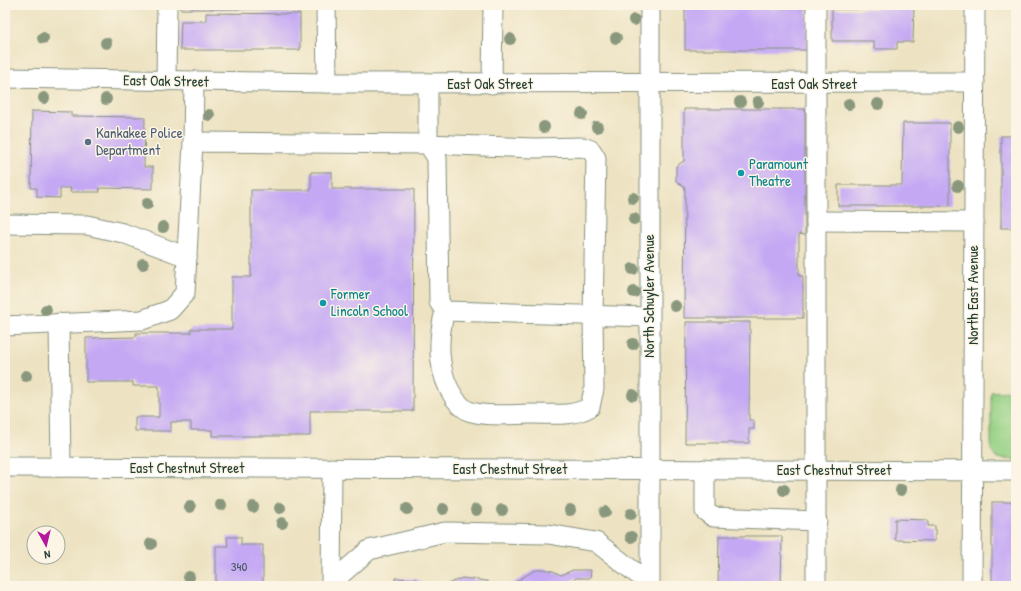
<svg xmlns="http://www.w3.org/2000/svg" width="1021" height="591" font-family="'Patrick Hand',sans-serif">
<rect width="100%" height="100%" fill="#fcf5e5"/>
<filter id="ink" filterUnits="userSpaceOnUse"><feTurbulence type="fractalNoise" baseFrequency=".025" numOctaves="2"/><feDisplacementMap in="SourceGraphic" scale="8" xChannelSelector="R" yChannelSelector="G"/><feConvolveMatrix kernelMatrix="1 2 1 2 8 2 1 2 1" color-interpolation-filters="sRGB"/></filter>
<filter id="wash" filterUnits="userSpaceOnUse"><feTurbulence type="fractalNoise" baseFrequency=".012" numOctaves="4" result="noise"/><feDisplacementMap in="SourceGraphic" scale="16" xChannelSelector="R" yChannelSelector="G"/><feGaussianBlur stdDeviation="0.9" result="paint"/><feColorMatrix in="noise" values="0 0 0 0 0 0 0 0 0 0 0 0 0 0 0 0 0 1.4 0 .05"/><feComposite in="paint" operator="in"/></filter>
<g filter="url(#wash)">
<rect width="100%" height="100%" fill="#ede3c3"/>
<polygon fill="#97d185" stroke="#5b875c" points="1016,391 1016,460 996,458 991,450 991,392"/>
<g id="blocks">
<g fill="#c4a8f4">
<rect x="181" y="5" width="119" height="4"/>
<polygon points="876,5 914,5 913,42 897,42 897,49 874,49 874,41 832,41 832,9 876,9"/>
<rect x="685" y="8" width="122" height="42"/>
<polygon points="206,13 300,14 300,50 180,50 181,21 206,21"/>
<polygon points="684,109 805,109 805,235 799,234 799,276 803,276 803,318 684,318 685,188 676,181 676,166 684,161"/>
<polygon points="32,111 71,112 71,116 145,117 144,167 153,167 153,189 99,188 100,192 70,192 71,188 60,188 60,198 37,197 37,188 31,188"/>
<polygon points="903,123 950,123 950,206 838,206 838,185 902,185"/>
<rect x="1001" y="136" width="15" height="92"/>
<polygon points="311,172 332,172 332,189 414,189 413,411 310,411 310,436 212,436 212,430 191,430 191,422 171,422 171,431 135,431 135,417 159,417 159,386 133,386 133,382 86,382 86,338 136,337 136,333 191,333 191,329 232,329 232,277 251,277 251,190 311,190"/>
<polygon points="686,322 750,322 749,420 754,420 754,429 749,429 749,443 685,443"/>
<rect x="992" y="502" width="24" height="84"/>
<polygon points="895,519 928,520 928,526 935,526 935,541 895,540"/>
<polygon points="719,536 782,536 781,586 718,586"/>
<polygon points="227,537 241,537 241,545 263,545 263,586 216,586 216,546 228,546"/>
<polygon points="542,569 553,571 561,575 573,570 591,570 590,578 576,578 564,586 509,586 533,571"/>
<polygon points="395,578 416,579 428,586 396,586"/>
<polygon points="462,578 487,581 493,586 443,586"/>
</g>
</g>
</g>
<g filter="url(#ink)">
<use href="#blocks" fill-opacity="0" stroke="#86907c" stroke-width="1"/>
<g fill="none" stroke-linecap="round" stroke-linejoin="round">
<g stroke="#86907c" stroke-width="21">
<g id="minor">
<polyline points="326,5 327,83"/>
<polyline points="5,78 327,83 975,82"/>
<polyline points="166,81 167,5"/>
<path d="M428,83V144L533,148L583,147L591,150L596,158L593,315L594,389L590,407C573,417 552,414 533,414C515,414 488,417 472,412C465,411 459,404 455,399C437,373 437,340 445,311"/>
<polyline points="492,84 493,5"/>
<polyline points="193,142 194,81"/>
<polyline points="816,221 974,222"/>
<polyline points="5,224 87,225 123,233 187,257"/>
<polyline points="59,323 61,467"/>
<polyline points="5,326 142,320 170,310 185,293 193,142 428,144 437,158 439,302 445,311 649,317"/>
<polyline points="5,467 1016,471"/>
<polyline points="705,469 705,511 713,517 817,521"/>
<polyline points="331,583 369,550 445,532 548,534 596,542 650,584"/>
<polyline points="331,586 332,468"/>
<polyline points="650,586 650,5"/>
<polyline points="816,586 816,5"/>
<polyline points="972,586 975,5"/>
</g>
</g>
<use href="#minor" stroke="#fff" stroke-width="19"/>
</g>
<g fill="#89987d">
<circle cx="634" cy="20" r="6"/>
<circle cx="43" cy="38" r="6"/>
<circle cx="616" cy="38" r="6"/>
<circle cx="510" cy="39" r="6"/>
<circle cx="106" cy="43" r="6"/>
<circle cx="44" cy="98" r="6"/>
<circle cx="106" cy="99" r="6"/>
<circle cx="740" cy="102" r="6"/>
<circle cx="758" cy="102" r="6"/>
<circle cx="849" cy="104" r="6"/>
<circle cx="878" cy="104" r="6"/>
<circle cx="582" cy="114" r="6"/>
<circle cx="209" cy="115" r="6"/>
<circle cx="544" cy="127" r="6"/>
<circle cx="597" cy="127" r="6"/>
<circle cx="958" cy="127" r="6"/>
<circle cx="958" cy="186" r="6"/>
<circle cx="633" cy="198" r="6"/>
<circle cx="147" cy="204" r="6"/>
<circle cx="634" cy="219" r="6"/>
<circle cx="163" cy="227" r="6"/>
<circle cx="143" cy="264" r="6"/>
<circle cx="633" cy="269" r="6"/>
<circle cx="634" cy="292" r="6"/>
<circle cx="675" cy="306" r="6"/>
<circle cx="46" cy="310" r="6"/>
<circle cx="633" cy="344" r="6"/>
<circle cx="26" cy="376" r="6"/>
<circle cx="633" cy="395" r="6"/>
<circle cx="784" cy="490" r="6"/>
<circle cx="901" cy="490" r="6"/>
<circle cx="221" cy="505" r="6"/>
<circle cx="190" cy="507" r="6"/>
<circle cx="253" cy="507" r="6"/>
<circle cx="280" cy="508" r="6"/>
<circle cx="407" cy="509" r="6"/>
<circle cx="443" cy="509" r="6"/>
<circle cx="476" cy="510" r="6"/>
<circle cx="502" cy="510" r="6"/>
<circle cx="570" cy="510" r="6"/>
<circle cx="605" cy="512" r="6"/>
<circle cx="631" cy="514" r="6"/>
<circle cx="282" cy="523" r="6"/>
<circle cx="631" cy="537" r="6"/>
<circle cx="151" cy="544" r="6"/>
<circle cx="189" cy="577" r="6"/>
</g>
</g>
<circle fill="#5c6f8a" stroke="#fcf5e5" stroke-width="1.5" cx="88" cy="142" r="4"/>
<g fill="#0f9aa8" stroke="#fcf5e5" stroke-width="1.5">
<circle cx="741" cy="173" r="4"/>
<circle cx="323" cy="303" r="4"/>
</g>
<g text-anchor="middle" stroke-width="3" stroke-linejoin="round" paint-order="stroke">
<g font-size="13" fill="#485864">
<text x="239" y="571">340</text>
</g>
<g font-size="15" fill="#1f3d34" stroke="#fcf5e5">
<text transform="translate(166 81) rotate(1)" y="5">East Oak Street</text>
<text x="490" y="89">East Oak Street</text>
<text x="814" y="89">East Oak Street</text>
<text transform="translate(973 295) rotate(-90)" y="5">North East Avenue</text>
<text transform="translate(649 296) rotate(-90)" y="5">North Schuyler Avenue</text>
<text x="187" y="473">East Chestnut Street</text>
<text x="510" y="474">East Chestnut Street</text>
<text x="834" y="475">East Chestnut Street</text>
</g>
<g font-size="15" fill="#4e5e75" stroke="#fcf5e5" text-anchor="start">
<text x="96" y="138">Kankakee Police<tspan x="96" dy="17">Department</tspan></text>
</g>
<g font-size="15" fill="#0d838f" stroke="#fcf5e5" text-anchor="start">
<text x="749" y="169">Paramount<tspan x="749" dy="17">Theatre</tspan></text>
<text x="331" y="299">Former<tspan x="331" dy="17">Lincoln School</tspan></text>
</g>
</g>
<rect width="1021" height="591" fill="none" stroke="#fcf5e5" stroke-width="20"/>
<g transform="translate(46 545) rotate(172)"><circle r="19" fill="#fcf5e5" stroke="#a4ab9e"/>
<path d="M0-3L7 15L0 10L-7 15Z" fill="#b5179e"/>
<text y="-6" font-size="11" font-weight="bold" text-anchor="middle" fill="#1f3d34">N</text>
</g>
</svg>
